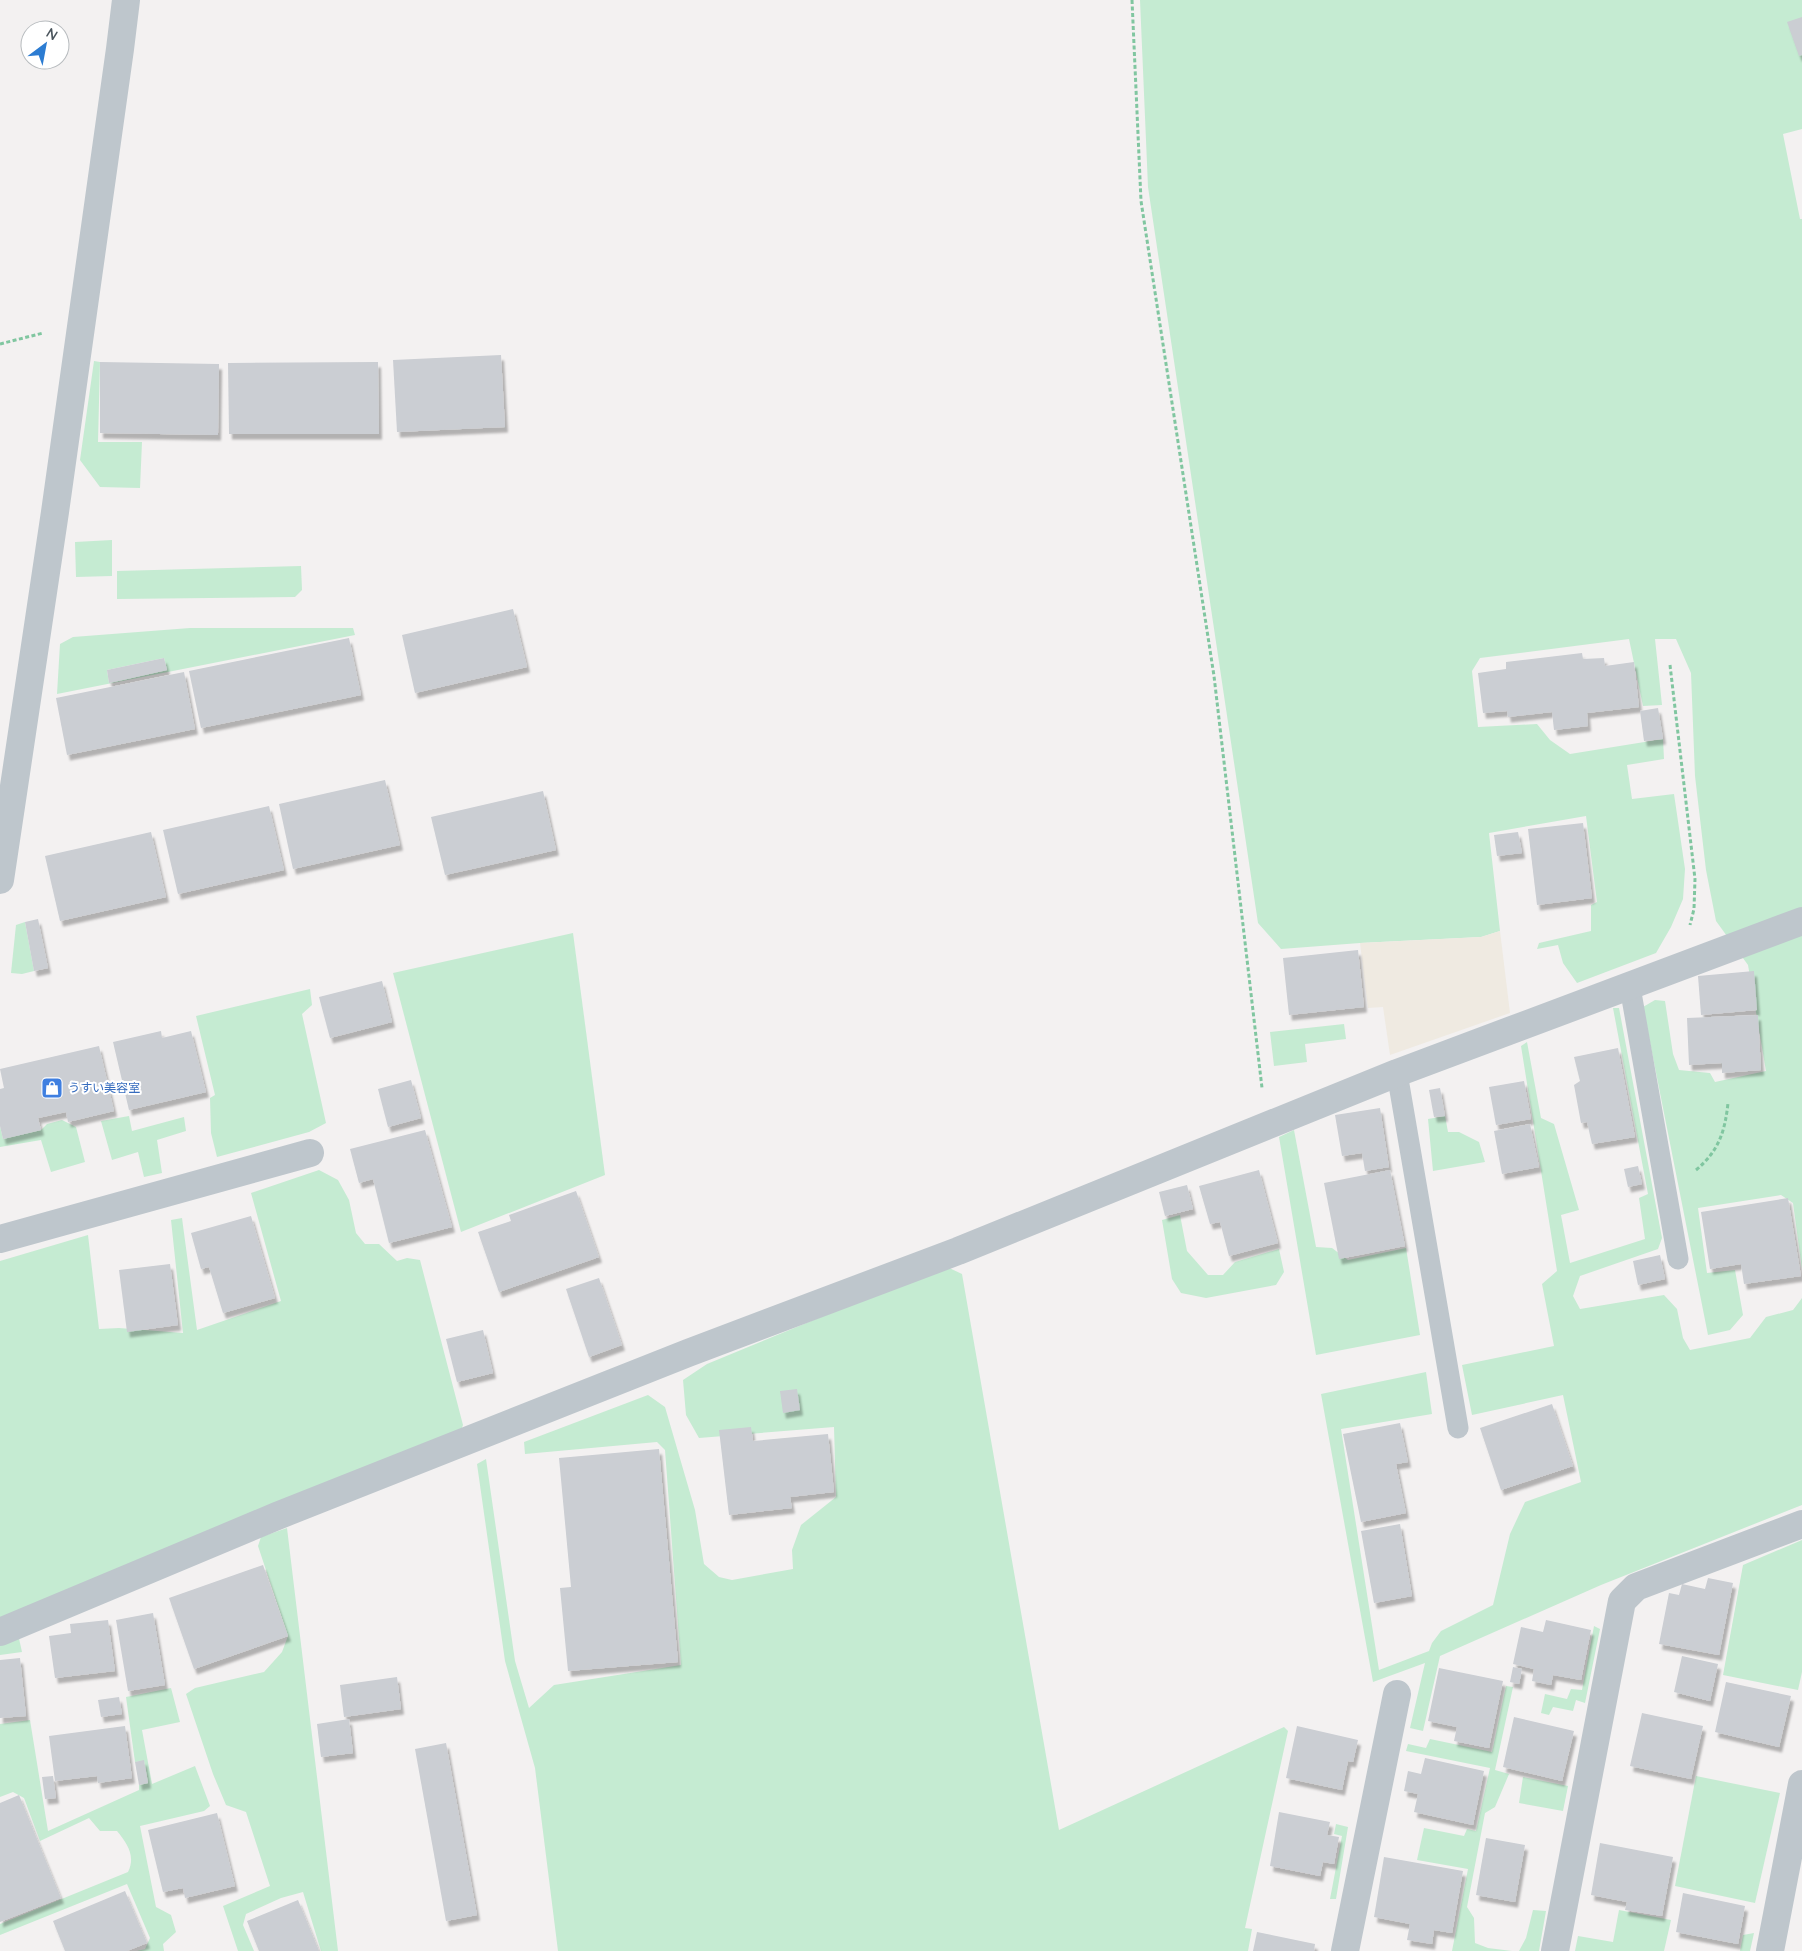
<svg xmlns="http://www.w3.org/2000/svg" width="1802" height="1951" font-family="Quicksand,'Noto Sans JP',sans-serif">
<defs>
<filter id="shadow"><feDropShadow dx="3" dy="5.5" stdDeviation="1" flood-color="#0004"/></filter>
</defs>
<rect width="100%" height="100%" fill="#f3f1f1"/>
<g fill="#c5ebd2" fill-rule="evenodd">
<polygon points="1140,0 1802,0 1802,129 1783,134 1800,219 1802,219 1802,1269 1793,1203 1781,1195 1698,1208 1707,1273 1735,1270 1743,1315 1730,1330 1708,1335 1643,1007 1655,1000 1665,1001 1673,1054 1679,1070 1710,1073 1715,1082 1766,1071 1748,965 1716,921 1706,870 1695,776 1691,673 1676,639 1655,639 1662,705 1643,706 1629,639 1480,658 1472,671 1478,727 1537,724 1550,740 1570,754 1663,739 1664,759 1627,765 1632,799 1674,794 1685,869 1683,899 1671,927 1656,953 1577,983 1563,963 1558,945 1537,949 1539,943 1591,931 1591,905 1597,902 1586,816 1489,833 1500,931 1481,937 1360,943 1281,949 1258,923 1148,187"/>
<polygon points="94,361 100,362 98,442 142,442 140,488 100,487 80,460"/>
<polygon points="112,540 112,576 76,577 75,542"/>
<polygon points="301,566 302,590 295,597 117,599 117,571"/>
<path d="M190,628H353L355,635L57,694L60,644L73,637ZM164,658L167,670L109,683L107,670Z"/>
<polygon points="25,922 34,971 22,974 11,973 16,925"/>
<polygon points="573,933 605,1175 461,1232 393,973"/>
<polygon points="310,989 312,1005 302,1014 326,1123 309,1132 217,1157 211,1133 210,1098 215,1095 196,1016"/>
<polygon points="1613,1008 1619,1008 1662,1238 1658,1249 1580,1276 1573,1296 1580,1309 1664,1295 1677,1309 1683,1338 1690,1350 1750,1338 1766,1317 1793,1310 1802,1298 1802,1505 1601,1585 1440,1656 1423,1731 1410,1728 1425,1663 1373,1682 1321,1394 1426,1372 1432,1414 1341,1429 1379,1670 1429,1651 1432,1643 1441,1631 1493,1605 1510,1534 1525,1502 1581,1482 1563,1395 1472,1415 1462,1365 1554,1346 1542,1284 1557,1271 1521,1046 1527,1042 1541,1118 1554,1124 1579,1210 1561,1215 1570,1263 1645,1239 1639,1198 1648,1194"/>
<polygon points="1344,1024 1346,1039 1305,1044 1307,1062 1274,1066 1270,1032"/>
<polygon points="129,1116 132,1131 184,1117 186,1131 157,1140 162,1173 144,1177 138,1152 112,1160 101,1121"/>
<polygon points="1445,1116 1448,1132 1459,1132 1479,1142 1485,1162 1433,1171 1428,1119"/>
<polygon points="62,1120 76,1127 85,1162 51,1172 41,1140 0,1147 0,1126 3,1139 41,1130 47,1124"/>
<polygon points="1294,1130 1316,1247 1332,1248 1348,1260 1406,1248 1420,1335 1316,1355 1279,1137"/>
<polygon points="319,1170 338,1180 349,1200 356,1233 365,1244 379,1244 397,1261 407,1258 420,1260 463,1425 459,1436 0,1625 0,1261 88,1235 99,1329 119,1328 183,1333 171,1220 182,1218 197,1330 281,1301 251,1193"/>
<polygon points="1180,1215 1187,1251 1208,1275 1223,1275 1235,1262 1279,1249 1284,1272 1276,1285 1206,1298 1181,1293 1172,1279 1162,1220"/>
<polygon points="945,1266 962,1274 1059,1830 1284,1727 1288,1731 1245,1928 1252,1929 1248,1951 558,1951 535,1768 505,1661 477,1464 486,1459 515,1661 529,1708 554,1685 681,1665 665,1450 657,1442 525,1454 524,1442 648,1395 665,1407 695,1510 704,1564 719,1577 732,1580 793,1569 792,1550 801,1525 836,1497 834,1427 699,1438 686,1415 683,1380 707,1364"/>
<polygon points="287,1528 338,1951 321,1951 303,1892 281,1898 246,1914 243,1925 254,1951 238,1951 223,1906 270,1886 246,1812 226,1805 213,1774 186,1694 195,1688 264,1672 282,1652 288,1636 258,1546 261,1537"/>
<polygon points="1802,1540 1802,1672 1798,1690 1723,1675 1743,1565"/>
<polygon points="1594,1626 1600,1629 1585,1703 1576,1700 1573,1711 1553,1707 1549,1715 1541,1713 1545,1694 1567,1699 1571,1689 1582,1690"/>
<polygon points="18,1634 22,1652 0,1655 0,1641"/>
<polygon points="1506,1686 1513,1687 1495,1770 1509,1774 1495,1807 1485,1813 1467,1907 1474,1918 1475,1943 1488,1948 1512,1951 1452,1951 1468,1869 1417,1860 1424,1828 1464,1836 1467,1829 1476,1831 1490,1768 1406,1751 1408,1744 1426,1748 1430,1739 1492,1752"/>
<path d="M171,1688L180,1722L142,1730L152,1784L195,1766L210,1806L204,1811L140,1826L156,1907L171,1915L176,1932L163,1944L164,1951H137L145,1949L150,1938L127,1884L0,1935V1924L128,1872C136,1856 127,1843 117,1831H100L89,1818L40,1841L24,1798L13,1792L0,1797V1724L30,1720L48,1831L139,1790V1785L148,1783L144,1761L135,1762L126,1697Z"/>
<polygon points="1696,1776 1780,1793 1755,1903 1675,1886"/>
<polygon points="1523,1777 1568,1786 1563,1811 1519,1803"/>
<polygon points="1336,1824 1348,1827 1336,1899 1330,1899 1342,1836 1334,1834"/>
<polygon points="1533,1910 1546,1911 1539,1951 1519,1951 1526,1938"/>
<polygon points="1619,1910 1671,1920 1664,1951 1575,1951 1578,1936 1613,1942"/>
<polygon points="1754,1933 1750,1951 1740,1951 1743,1935"/>
</g>
<polygon fill="#efeae1" points="1500,931 1510,1013 1390,1055 1383,1007 1368,1008 1360,943 1481,937"/>
<g fill="#cbced3" filter="url(#shadow)">
<polygon points="1802,17 1802,55 1799,56 1787,22"/>
<polygon points="501,355 505,427 397,432 393,360"/>
<polygon points="100,362 219,364 218,435 100,433"/>
<polygon points="378,362 379,434 229,434 228,363"/>
<polygon points="513,609 527,667 415,693 402,635"/>
<polygon points="349,638 361,695 201,728 189,671"/>
<polygon points="1582,653 1583,659 1604,658 1605,666 1634,662 1639,707 1587,713 1588,726 1554,730 1552,712 1508,717 1507,711 1483,713 1478,673 1506,669 1506,662"/>
<polygon points="164,658 167,670 109,683 107,670"/>
<polygon points="184,672 195,729 67,755 56,698"/>
<polygon points="1658,708 1663,739 1644,741 1640,711"/>
<polygon points="385,780 400,845 293,869 279,804"/>
<polygon points="543,791 556,850 445,875 431,817"/>
<polygon points="269,806 284,870 178,894 163,830"/>
<polygon points="1583,823 1592,898 1537,905 1528,829"/>
<polygon points="151,832 166,897 60,921 45,856"/>
<polygon points="1518,832 1522,853 1497,856 1494,835"/>
<polygon points="38,919 48,968 34,971 25,922"/>
<polygon points="1358,950 1364,1007 1289,1015 1283,958"/>
<polygon points="1754,971 1757,1010 1701,1015 1698,976"/>
<polygon points="382,981 392,1022 330,1038 319,997"/>
<polygon points="1758,1015 1761,1070 1722,1073 1722,1063 1689,1065 1687,1018"/>
<polygon points="161,1031 162,1038 191,1031 206,1092 129,1110 113,1042"/>
<polygon points="99,1046 114,1111 68,1122 66,1112 38,1118 41,1130 3,1139 0,1126 0,1089 4,1088 0,1069"/>
<polygon points="1618,1048 1635,1137 1592,1144 1587,1122 1581,1123 1574,1085 1580,1081 1574,1057"/>
<polygon points="411,1080 421,1118 388,1127 378,1089"/>
<polygon points="1524,1081 1531,1119 1496,1125 1489,1087"/>
<polygon points="1440,1088 1445,1116 1434,1117 1429,1090"/>
<polygon points="1380,1108 1389,1167 1365,1171 1362,1153 1342,1156 1335,1115"/>
<polygon points="1530,1124 1539,1167 1502,1174 1494,1131"/>
<polygon points="425,1130 452,1227 389,1243 373,1179 359,1183 350,1149"/>
<polygon points="1638,1166 1642,1184 1628,1187 1624,1169"/>
<polygon points="1259,1170 1278,1243 1229,1256 1220,1222 1210,1224 1199,1186"/>
<polygon points="1390,1170 1405,1246 1339,1259 1324,1183"/>
<polygon points="1187,1185 1193,1209 1165,1216 1159,1192"/>
<polygon points="576,1191 599,1257 499,1292 478,1232 511,1221 509,1215"/>
<polygon points="1788,1198 1801,1276 1744,1284 1741,1264 1710,1269 1701,1212"/>
<polygon points="251,1216 275,1298 223,1313 209,1267 201,1269 191,1233"/>
<polygon points="1660,1255 1665,1279 1638,1285 1633,1261"/>
<polygon points="170,1264 178,1325 127,1332 119,1270"/>
<polygon points="599,1278 622,1345 589,1357 566,1289"/>
<polygon points="483,1330 493,1373 457,1382 446,1339"/>
<polygon points="797,1389 800,1410 783,1413 780,1391"/>
<polygon points="1552,1404 1573,1466 1501,1490 1480,1428"/>
<polygon points="1400,1423 1408,1462 1396,1464 1406,1513 1361,1522 1343,1434"/>
<polygon points="751,1427 753,1441 828,1434 834,1492 790,1497 792,1508 729,1515 719,1430"/>
<polygon points="659,1449 678,1662 568,1671 560,1588 571,1587 559,1458"/>
<polygon points="1400,1524 1412,1596 1374,1603 1361,1531"/>
<polygon points="263,1565 288,1636 194,1669 169,1598"/>
<polygon points="1708,1578 1733,1583 1719,1655 1659,1644 1669,1593 1679,1595 1682,1584 1705,1589"/>
<polygon points="153,1613 165,1685 128,1691 116,1620"/>
<polygon points="108,1620 115,1671 55,1678 49,1636 71,1633 70,1624"/>
<polygon points="1546,1620 1591,1630 1581,1680 1553,1675 1551,1685 1532,1681 1534,1669 1513,1664 1521,1627 1543,1632"/>
<polygon points="1682,1656 1718,1664 1710,1701 1674,1692"/>
<polygon points="20,1658 26,1716 0,1718 0,1660"/>
<polygon points="1513,1667 1522,1669 1519,1684 1510,1682"/>
<polygon points="1439,1668 1503,1681 1489,1748 1454,1741 1457,1727 1428,1721"/>
<polygon points="397,1677 401,1709 344,1717 340,1685"/>
<polygon points="1726,1682 1791,1696 1779,1747 1715,1732"/>
<polygon points="119,1697 122,1714 101,1717 98,1700"/>
<polygon points="1642,1713 1703,1726 1691,1779 1630,1766"/>
<polygon points="1514,1717 1574,1731 1562,1781 1503,1767"/>
<polygon points="349,1719 353,1753 321,1757 317,1724"/>
<polygon points="125,1726 132,1778 98,1783 97,1776 55,1781 49,1736"/>
<polygon points="1297,1726 1358,1740 1353,1762 1348,1761 1342,1790 1286,1778"/>
<polygon points="446,1743 477,1915 446,1921 415,1749"/>
<polygon points="1425,1758 1484,1771 1473,1825 1414,1812 1418,1794 1404,1791 1408,1771 1421,1774"/>
<polygon points="144,1760 148,1783 139,1785 135,1762"/>
<polygon points="53,1776 56,1798 45,1799 42,1777"/>
<polygon points="19,1795 61,1898 0,1922 0,1803"/>
<polygon points="1279,1812 1330,1822 1327,1835 1339,1837 1334,1864 1323,1862 1320,1876 1270,1866"/>
<polygon points="217,1813 235,1886 185,1898 183,1888 163,1892 148,1830"/>
<polygon points="1486,1838 1525,1845 1515,1902 1476,1895"/>
<polygon points="1600,1843 1673,1857 1662,1916 1625,1910 1627,1902 1591,1895"/>
<polygon points="1384,1857 1463,1871 1452,1933 1434,1930 1432,1944 1407,1940 1410,1924 1374,1917"/>
<polygon points="125,1891 147,1943 127,1951 65,1951 53,1921"/>
<polygon points="1683,1893 1745,1906 1738,1944 1676,1932"/>
<polygon points="298,1900 319,1951 259,1951 247,1921"/>
<polygon points="1257,1932 1315,1944 1314,1951 1253,1951"/>
</g>
<g fill="none" stroke-linecap="round" stroke-linejoin="round">
<g stroke="#80c6a0" stroke-width="3" stroke-dasharray="4 2.5" stroke-linecap="butt">
<polyline points="1132,0 1141,201 1214,676 1262,1088"/>
<polyline points="0,344 43,333"/>
<polyline points="1670,665 1695,879 1694,909 1690,925"/>
<path d="M1696,1170C1719,1151 1725,1131 1728,1103"/>
</g>
<g stroke="#bec6cc" stroke-width="21">
<polyline points="1630,987 1678,1259"/>
<polyline points="1397,1073 1458,1428"/>
</g>
<g stroke="#bec6cc" stroke-width="28">
<polyline points="0,880 55,512 120,49 126,0"/>
<polyline points="0,1239 310,1153"/>
<polyline points="0,1632 277,1516 688,1353 958,1251 1397,1073 1802,921"/>
<polyline points="1345,1951 1397,1694"/>
<polyline points="1555,1951 1622,1601 1636,1587 1802,1524"/>
<polyline points="1770,1951 1802,1784"/>
</g>
</g>
<defs>
<g id="shop-square" transform="scale(1.125)"><rect x="-9" y="-9" width="18" height="18" rx="4" fill="#3f7fe0" stroke="#fff"/><path d="M-5-2.5h2.3a2.7 3.5 0 0 1 5.4 0H5L5.5 6h-11ZM-1.5-2.5h3a1.5 2.3 0 0 0-3 0Z" fill="#fff"/></g>
</defs>
<g fill-rule="evenodd">
<use href="#shop-square" x="52" y="1088"/>
</g>
<g text-anchor="middle" stroke-width="4" stroke-linejoin="round" paint-order="stroke">
<g font-size="12" fill="#366cbe" stroke="#fff" text-anchor="start">
<text x="68" y="1092">うすい美容室</text>
</g>
</g>
<g transform="translate(45 45) rotate(32)"><circle r="24" fill="#ffffff" stroke="#b7bbbe"/>
<path d="M0-4L9 19L0 12L-9 19Z" fill="#2c7cd2"/>
<text y="-8" font-size="14" font-weight="bold" text-anchor="middle" fill="#4b555d">N</text>
</g>
</svg>
